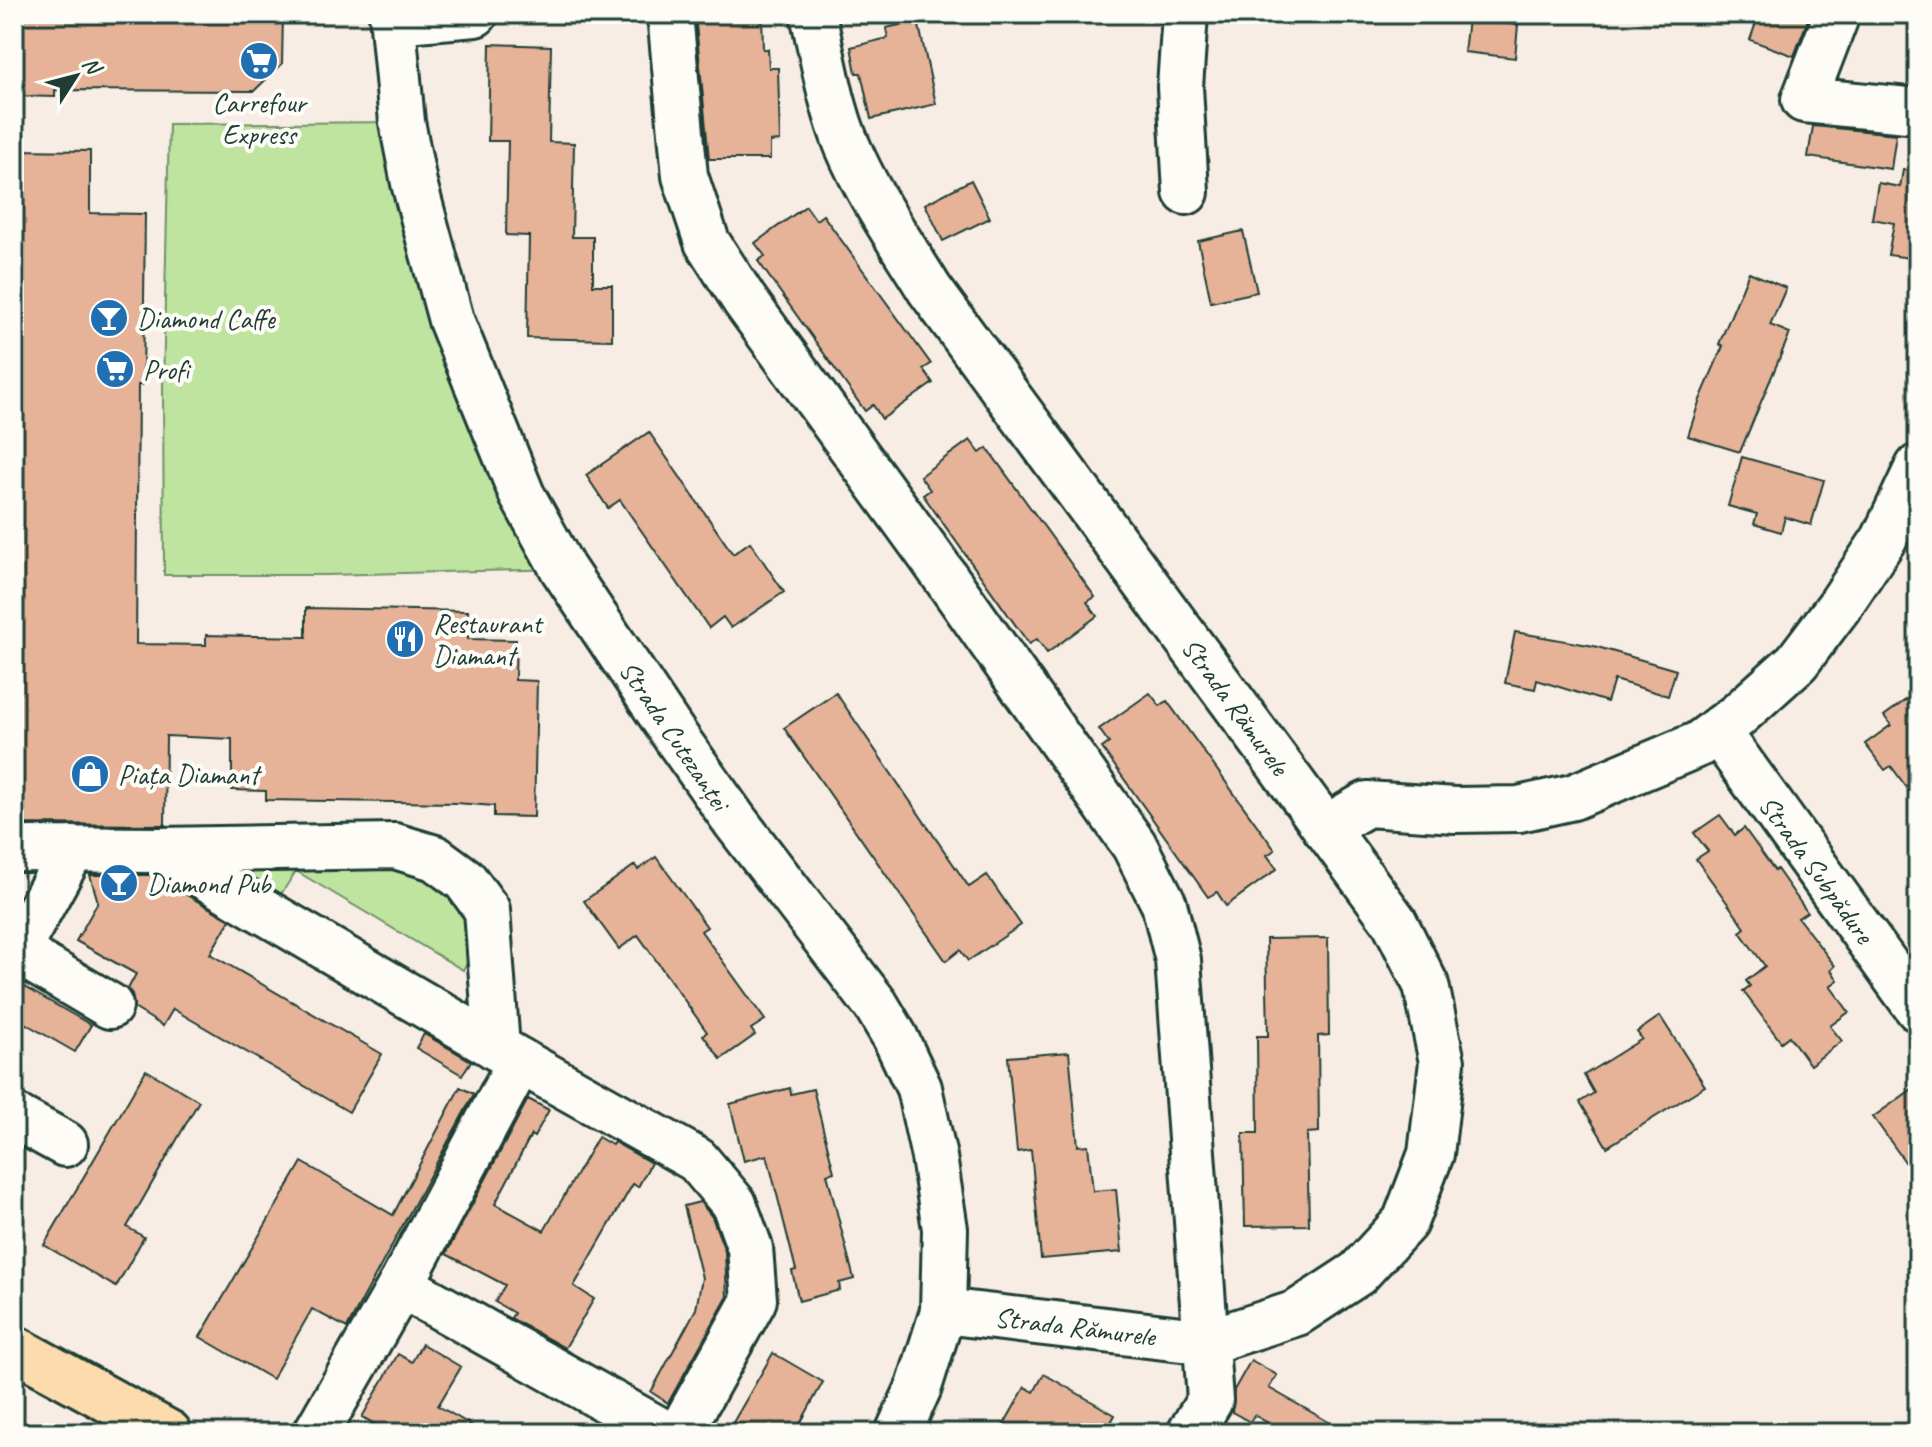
<svg xmlns="http://www.w3.org/2000/svg" width="1932" height="1447" font-family="Caveat,sans-serif">
<rect width="100%" height="100%" fill="#f8ede4"/>
<filter id="ink" filterUnits="userSpaceOnUse"><feTurbulence type="fractalNoise" baseFrequency=".0125" numOctaves="2"/><feDisplacementMap in="SourceGraphic" scale="16" xChannelSelector="R" yChannelSelector="G"/><feConvolveMatrix kernelMatrix="1 2 1 2 8 2 1 2 1" color-interpolation-filters="sRGB"/></filter>
<g filter="url(#ink)">
<g fill="#bfe49f" stroke="#6f906a" stroke-width="2">
<polygon points="402,122 563,569 327,575 164,575 163,387 169,124"/>
<polygon points="396,860 429,870 474,917 475,948 463,970 296,871 278,899 212,861"/>
</g>
<g fill="#e6b398" stroke="#1f3d34" stroke-width="2">
<polygon points="14,14 283,14 282,64 254,91 55,90 55,97 19,96 18,88 14,88"/>
<polygon points="695,14 762,14 763,49 768,49 769,68 778,68 780,141 770,142 770,159 709,159"/>
<polygon points="1759,14 1810,14 1794,56 1750,40"/>
<polygon points="1468,19 1518,25 1515,58 1464,52"/>
<polygon points="918,21 936,104 871,119 861,73 856,73 851,47 888,38 886,28"/>
<polygon points="490,44 551,46 549,142 574,143 572,237 593,237 593,285 612,285 612,340 527,338 529,236 506,235 508,141 488,141"/>
<polygon points="1813,126 1896,134 1891,169 1808,157"/>
<polygon points="14,150 90,151 90,213 145,214 143,385 138,385 136,644 206,645 206,635 306,637 306,608 468,611 468,639 516,640 515,680 537,681 534,817 494,816 494,806 456,803 266,800 266,791 232,790 232,739 166,736 165,825 14,824 14,573 17,519 14,510"/>
<polygon points="1903,170 1918,171 1918,259 1888,255 1894,223 1872,219 1878,183 1900,187"/>
<polygon points="971,180 990,218 943,241 925,204"/>
<polygon points="806,206 816,220 823,215 931,364 923,369 933,383 882,419 873,405 865,411 758,261 765,256 755,243"/>
<polygon points="1243,231 1257,292 1211,302 1198,241"/>
<polygon points="1749,272 1786,288 1770,325 1790,333 1740,452 1688,436 1699,402 1723,346 1719,344"/>
<polygon points="649,432 733,554 750,542 784,592 731,628 723,617 709,628 620,500 608,508 586,475"/>
<polygon points="970,440 980,453 987,448 1095,597 1087,602 1097,616 1047,653 1037,639 1029,644 923,495 930,490 920,476"/>
<polygon points="1742,457 1824,480 1811,525 1785,517 1781,532 1754,524 1757,514 1728,506"/>
<polygon points="1515,632 1594,646 1676,670 1668,696 1614,680 1607,702 1537,680 1535,689 1505,683"/>
<polygon points="836,693 969,887 987,875 1021,925 968,961 960,950 946,961 784,728"/>
<polygon points="1150,693 1160,706 1167,701 1275,850 1267,855 1277,869 1226,906 1217,892 1208,897 1102,748 1109,743 1099,729"/>
<polygon points="1907,699 1914,708 1918,704 1918,803 1891,766 1885,770 1865,744 1891,725 1884,716"/>
<polygon points="1720,815 1735,835 1744,828 1775,871 1777,869 1807,912 1798,918 1835,966 1831,970 1838,980 1830,986 1849,1012 1830,1026 1842,1041 1810,1065 1789,1036 1781,1042 1743,991 1750,986 1746,981 1765,966 1740,932 1745,928 1696,859 1708,851 1694,833"/>
<polygon points="656,857 707,927 701,931 765,1020 751,1029 755,1035 721,1059 703,1035 707,1032 638,935 619,949 584,901 635,865 638,870"/>
<polygon points="90,875 152,875 230,920 210,954 382,1054 349,1112 173,1009 163,1026 134,1008 132,994 128,989 136,974 76,941 98,902"/>
<polygon points="1328,938 1329,1035 1318,1036 1319,1132 1307,1133 1309,1225 1245,1226 1243,1133 1258,1133 1257,1036 1268,1036 1266,939"/>
<polygon points="14,981 91,1025 75,1052 14,1017"/>
<polygon points="1660,1016 1705,1086 1607,1147 1580,1102 1594,1093 1584,1075 1642,1039 1637,1032"/>
<polygon points="424,1034 471,1061 462,1075 416,1048"/>
<polygon points="1069,1052 1078,1146 1088,1145 1093,1191 1116,1189 1122,1252 1041,1259 1031,1150 1017,1152 1008,1057"/>
<polygon points="146,1070 199,1101 127,1227 144,1237 116,1287 44,1245"/>
<polygon points="1918,1085 1918,1180 1873,1117"/>
<polygon points="460,1087 474,1094 347,1328 312,1309 272,1379 200,1337 302,1162 393,1215"/>
<polygon points="790,1088 791,1094 813,1089 834,1172 827,1174 854,1279 839,1283 840,1290 799,1301 792,1271 796,1270 767,1155 744,1161 730,1104"/>
<polygon points="528,1099 549,1110 534,1137 531,1135 495,1204 544,1231 598,1137 612,1145 614,1142 651,1163 638,1187 633,1184 574,1286 594,1299 565,1348 511,1318 514,1313 495,1302 505,1285 446,1254"/>
<polygon points="700,1202 712,1217 725,1251 727,1298 668,1403 651,1392 696,1309 702,1278 684,1206"/>
<polygon points="422,1344 461,1367 438,1406 485,1433 391,1433 362,1417 398,1354 412,1362"/>
<polygon points="773,1353 823,1382 795,1433 727,1433"/>
<polygon points="1251,1360 1277,1375 1269,1388 1348,1433 1286,1433 1254,1415 1250,1422 1232,1412 1234,1390"/>
<polygon points="1044,1374 1115,1415 1105,1433 999,1433 1025,1387 1034,1392"/>
</g>
<g fill="none" stroke-linecap="round" stroke-linejoin="round">
<g stroke="#1f3d34" stroke-width="50">
<g id="minor">
<polyline points="392,14 402,122 414,183 451,320 522,495 563,569 675,736 735,821 876,1005 895,1037 919,1088 934,1157 945,1229 943,1311 919,1387 898,1433"/>
<polyline points="670,14 685,176 707,242 745,301 929,554 1134,845 1164,904 1178,960 1210,1400 1190,1433"/>
<path d="M813,14C823,57 830,104 847,145C869,197 901,243 930,290L1394,921L1426,985L1442,1062L1431,1154L1405,1222L1358,1273L1297,1313L1207,1342L943,1311"/>
<polyline points="1185,14 1180,87 1186,192"/>
<polyline points="1837,14 1804,100 1918,111"/>
<polyline points="393,21 475,14"/>
<polyline points="1717,730 1918,1009"/>
<polyline points="1325,828 1367,804 1455,810 1519,809 1573,797 1699,744 1737,716 1797,662 1840,605 1884,539 1918,467"/>
<polyline points="14,849 159,850 520,1061 697,1160 734,1204 750,1248 754,1300 680,1433"/>
<polyline points="159,850 395,846 435,858 465,880 487,910 497,1048"/>
<polyline points="17,951 110,1006"/>
<polyline points="14,956 73,849"/>
<polyline points="14,1116 65,1144"/>
<polyline points="401,1285 665,1433"/>
<polyline points="316,1433 401,1285 520,1061"/>
</g>
</g>
<g stroke="#1f3d34" stroke-width="50">
<polyline id="major" points="14,1348 169,1433"/>
</g>
<use href="#minor" stroke="#fdfcf7" stroke-width="44"/>
<use href="#major" stroke="#fcdcac" stroke-width="44"/>
</g>
</g>
<defs>
<g id="supermarket-disc" transform="scale(2)"><circle r="9.5" fill="#1f6fb2" stroke="#fdfcf7"/><path d="M-6-5.5h2.5l.6 2H6L4.5 2H-2.5L-4.4-4H-6ZM-1.5 3.2a1.3 1.3 0 1 0 .1 0ZM3 3.2a1.3 1.3 0 1 0 .1 0Z" fill="#fff"/></g>
<g id="bar-disc" transform="scale(2)"><circle r="9.5" fill="#1f6fb2" stroke="#fdfcf7"/><path d="M-6-5H6L.8 .8V4.5H3.5V6h-7V4.5H-.8V.8Z" fill="#fff"/></g>
<g id="restaurant-disc" transform="scale(2)"><circle r="9.5" fill="#1f6fb2" stroke="#fdfcf7"/><path d="M-5-6h1v4h1v-4h1v4h1v-4h1v5L-1.5 .5V6h-2V.5L-5-1ZM5-6V6H3V1.5H1.5Q1.5-4 5-6Z" fill="#fff"/></g>
<g id="shop-disc" transform="scale(2)"><circle r="9.5" fill="#1f6fb2" stroke="#fdfcf7"/><path d="M-5-2.5h2.3a2.7 3.5 0 0 1 5.4 0H5L5.5 6h-11ZM-1.5-2.5h3a1.5 2.3 0 0 0-3 0Z" fill="#fff"/></g>
</defs>
<g fill-rule="evenodd">
<use href="#supermarket-disc" x="259" y="61"/>
<use href="#bar-disc" x="109" y="318"/>
<use href="#supermarket-disc" x="115" y="369"/>
<use href="#restaurant-disc" x="405" y="639"/>
<use href="#shop-disc" x="90" y="774"/>
<use href="#bar-disc" x="119" y="883"/>
</g>
<g text-anchor="middle" stroke-width="8" stroke-linejoin="round" paint-order="stroke">
<g font-size="28" fill="#1f3d34" stroke="#fdfcf7" text-anchor="start">
<text x="259" y="112" text-anchor="middle">Carrefour<tspan x="259" dy="32">Express</tspan></text>
<text x="137" y="328">Diamond Caffe</text>
<text x="143" y="379">Profi</text>
<text x="433" y="633">Restaurant<tspan x="433" dy="32">Diamant</tspan></text>
<text x="118" y="784">Piața Diamant</text>
<text x="147" y="893">Diamond Pub</text>
</g>
<g font-size="28" fill="#1f3d34" stroke="#fdfcf7">
<text transform="translate(1236 706) rotate(54)" y="10">Strada Rămurele</text>
<text transform="translate(675 735) rotate(56)" y="10">Strada Cutezanței</text>
<text transform="translate(1817 869) rotate(54)" y="10">Strada Subpădure</text>
<text transform="translate(1075 1326) rotate(7)" y="10">Strada Rămurele</text>
</g>
</g>
<rect width="1932" height="1447" fill="none" stroke="#fdfcf7" stroke-width="48"/>
<rect x="24" y="24" width="1884" height="1399" fill="none" stroke="#1f3d34" stroke-width="3" filter="url(#ink)"/>
<g transform="translate(76 76) rotate(54)" stroke="#fdfcf7" stroke-width="6" paint-order="stroke">
<path d="M0-6L14 30L0 20L-14 30Z" fill="#1f3d34"/>
<text y="-12" font-size="22" font-weight="bold" text-anchor="middle" fill="#1f3d34">N</text>
</g>
</svg>
